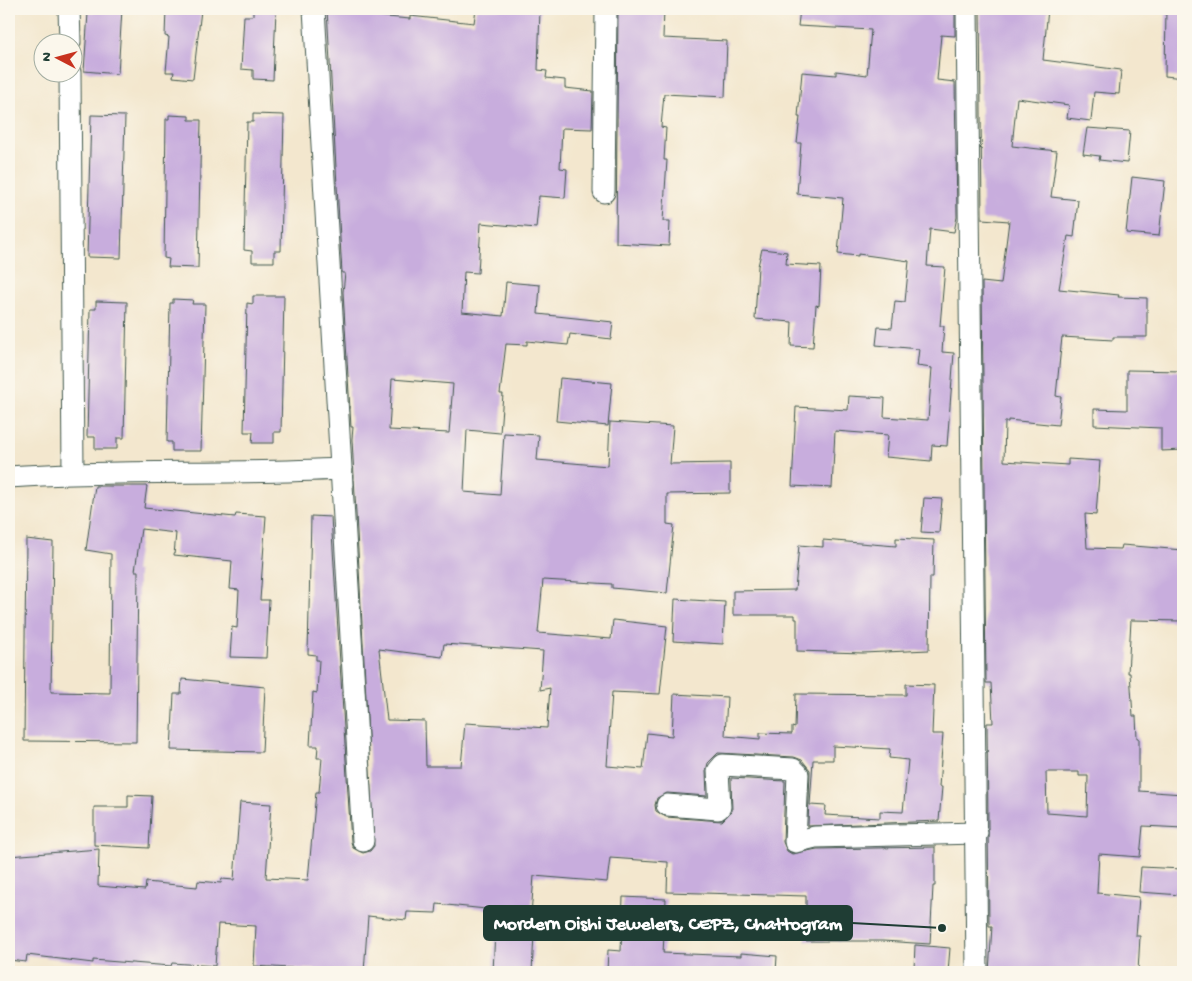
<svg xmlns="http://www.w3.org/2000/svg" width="1192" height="981" font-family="'Gochi Hand',sans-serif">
<rect width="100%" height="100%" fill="#fbf7ec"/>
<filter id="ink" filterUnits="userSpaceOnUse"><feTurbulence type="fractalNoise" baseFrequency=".02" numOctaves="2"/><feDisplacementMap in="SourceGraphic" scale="10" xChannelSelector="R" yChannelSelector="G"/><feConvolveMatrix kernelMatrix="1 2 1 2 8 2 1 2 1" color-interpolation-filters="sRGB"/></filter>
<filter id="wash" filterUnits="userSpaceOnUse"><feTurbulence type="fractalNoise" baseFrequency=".0096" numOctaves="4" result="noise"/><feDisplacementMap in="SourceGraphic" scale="20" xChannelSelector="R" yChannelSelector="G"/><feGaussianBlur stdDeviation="1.12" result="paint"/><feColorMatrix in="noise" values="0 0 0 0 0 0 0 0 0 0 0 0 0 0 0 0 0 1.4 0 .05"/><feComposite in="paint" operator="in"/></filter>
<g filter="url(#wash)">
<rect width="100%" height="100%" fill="#f3e7ce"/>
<g id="blocks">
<g fill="#c8addd" fill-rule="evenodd">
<polygon points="95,9 122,9 118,74 84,71 88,13 95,13"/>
<polygon points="166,9 201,10 193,79 173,77 174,72 166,72 169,37 165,36"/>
<polygon points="253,9 276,10 273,80 253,79 253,70 241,69 244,16 253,16"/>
<path d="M327,9H365L364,15L410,19V16L474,23L476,9H540L538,70L547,71L546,78L565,80V88L593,91L592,129L562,128L560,168L567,169L565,198L539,196L536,228L481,223L478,273L464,272L462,312L503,316L506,282L540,285L538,314L613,322L611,339L570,334L568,345L527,341V345L506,344L500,394H503L500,433L467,430L464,492L500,495L504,433L539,435L537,460L608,466L610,422L673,426L670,464L730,463V493L667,494V524L674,525L667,593L612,588V584L543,580L538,633L611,639L613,620L667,626L660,694L612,692L607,766L643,769L647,733L672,736L674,694L727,697L725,736L760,739V733L792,734V727L795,728L796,694L906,695V684L934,685L932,734H943L939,787H942L939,821L808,826L810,770L802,760L794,757L718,753L708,763L706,771L707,796L667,793L657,798L655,805L656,811L666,817L722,821L732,811L731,778L785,781L783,842L787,851L792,854L817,849L935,847V886H933L930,944L883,941H806V896L667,892L668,862L610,858L607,882L534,876L531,915H535L532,972H493L496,910L437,904L436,913L407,912L406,920L368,916L364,972L254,966L256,926L218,924L215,966L172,963L171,966L93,960V963L27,955L26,962L9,960V856L99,849L98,886L145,890L146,882L197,887L198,881L221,883L222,879L234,880L240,802L271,804L266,878L308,880L316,792H319L322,758H317L318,746H310L313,692L317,693L319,660H316V655L308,654L311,516L331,517L351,842L353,848L363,853L370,851L374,846L352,439L353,427H351L343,292L345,273H342ZM392,379L453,384L449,433L389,430ZM444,644L543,651L540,690L550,688L547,728L465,723L461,766H426L425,721L387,720L379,649L442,657ZM833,746L890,749L889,758L908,760L903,812L880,811V818L825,815L826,806L810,805L813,760H833Z"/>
<polygon points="618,9 664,9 663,38 727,41 725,97 664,94 661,127 666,128 664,160 667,160 663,221 670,221 669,246 616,243"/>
<polygon points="800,9 946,9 946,11 955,12 955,36 941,35 937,80 955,82 957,217 954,232 930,229 927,266 945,267 940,326 944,326 942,352 954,353 947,446 932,445 931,461 886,457 888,435 835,431 832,488 792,486 796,407 848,410 849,396 885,398 884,417 928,420 932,368 917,366 919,349 876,345 878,327 892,328 895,301 905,302 909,261 858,254 858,256 838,254 843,198 797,194 801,143 797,143 800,117 798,117 802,72 836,75 836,71 867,75 871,30 798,26"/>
<path d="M980,9H1048L1043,60L1121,70L1119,94L1094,92L1091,121L1067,118L1069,105L1017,98L1012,146L1057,151L1051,197L1078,200L1074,237L1068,236L1059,289L1119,295L1118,297L1147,298V337H1113V340L1062,337L1056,396L1061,397L1058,425L1008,420V422H1005L1004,461L1068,465V459L1100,461L1096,515L1085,514L1087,548L1121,549L1122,545L1183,550V621L1131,620L1128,673H1130L1133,716H1136L1137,738H1139V791L1183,794V828L1143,826L1140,857L1099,854L1097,893L1139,897L1136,936H1140L1138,972H989L992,926H989L987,723H993L991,683H986L982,282L1001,284L1009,221L982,219ZM1046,772H1079V776H1088L1087,816L1047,813Z"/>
<polygon points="1166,9 1183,9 1183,78 1165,76"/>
<polygon points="253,114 284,115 281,251 274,251 274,262 252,262 252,251 244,250 247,122 253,122"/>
<polygon points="91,115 125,116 121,258 87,257"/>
<polygon points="169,115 189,116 189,120 201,120 198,268 168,267 169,259 164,258 166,119 169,119"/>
<polygon points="1087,128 1130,131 1127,163 1099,160 1100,156 1083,154"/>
<polygon points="1132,177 1165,181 1159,236 1126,233"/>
<polygon points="762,249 787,252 786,264 821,266 819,306 816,305 813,347 791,346 792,322 755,319 758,266"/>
<polygon points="253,296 284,296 281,432 274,432 274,443 252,443 253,432 244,432 247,303 253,304"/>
<polygon points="173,299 193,300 192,304 205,304 201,451 172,451 172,442 167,442 170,303 173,303"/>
<polygon points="96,301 127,302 124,438 117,438 117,449 95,449 95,437 87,437 90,309 96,309"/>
<polygon points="1127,370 1183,371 1183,450 1161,451 1161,428 1094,425 1094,409 1127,410"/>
<polygon points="560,378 612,383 608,426 556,421"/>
<polygon points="95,486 147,486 144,508 235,517 236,514 266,516 260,600 269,600 266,658 230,657 232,627 237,628 239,590 230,589 232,561 174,555 176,533 141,529 135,571 138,571 136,742 24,741 26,539 53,542 51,692 110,693 111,554 86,550"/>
<polygon points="924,498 942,499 939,533 921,532"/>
<polygon points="896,538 934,540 933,577 930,577 929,650 863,653 797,651 797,619 795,619 795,615 733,615 733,591 795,590 799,545 823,547 823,540 896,546"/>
<polygon points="675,599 725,602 723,644 673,641"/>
<polygon points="182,679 265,687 262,752 171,750 174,694 181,694"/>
<polygon points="128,795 152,796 149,848 94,845 94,807 128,807"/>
<polygon points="1141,867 1182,869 1181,895 1139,892"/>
<polygon points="623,897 666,899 663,953 741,956 741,953 777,956 776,972 607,972 608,950 621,951"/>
<polygon points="915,945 950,948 948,972 914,969"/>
</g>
</g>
</g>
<g filter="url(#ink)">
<use href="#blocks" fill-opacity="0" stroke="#3f564b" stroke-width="1"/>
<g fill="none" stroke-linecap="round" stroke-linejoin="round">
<g stroke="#3f564b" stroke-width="23">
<g id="minor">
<polyline points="69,9 70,42"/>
<polyline points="314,9 363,841"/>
<polyline points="967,9 977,972"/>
<polyline points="70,72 73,472"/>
<polyline points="604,192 606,9"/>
<path d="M9,477C119,469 230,475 340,469"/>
<polyline points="667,805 718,809 720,807 718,771 723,765 793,769 798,774 795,842 815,837 977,833"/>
</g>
</g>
<use href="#minor" stroke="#fff" stroke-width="21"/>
</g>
</g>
<path fill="none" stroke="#1f3d34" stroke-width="2" d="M942 928L852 923"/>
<circle fill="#1f3d34" stroke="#fbf7ec" stroke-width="2" cx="942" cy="928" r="5"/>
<rect fill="#1f3d34" stroke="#1f3d34" stroke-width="2" x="484" y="906" width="368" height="34" rx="5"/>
<g font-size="19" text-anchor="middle" font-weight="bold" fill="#fff">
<text x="668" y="929">Mordern Oishi Jewelers, CEPZ, Chattogram</text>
</g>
<rect width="1192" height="981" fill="none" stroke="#fbf7ec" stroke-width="30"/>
<g transform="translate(58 58) rotate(276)"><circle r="24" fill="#fbf7ec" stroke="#a3ada2"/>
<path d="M0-4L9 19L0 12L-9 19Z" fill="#c8321e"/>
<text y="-8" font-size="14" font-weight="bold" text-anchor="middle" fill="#1f3d34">N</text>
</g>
</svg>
